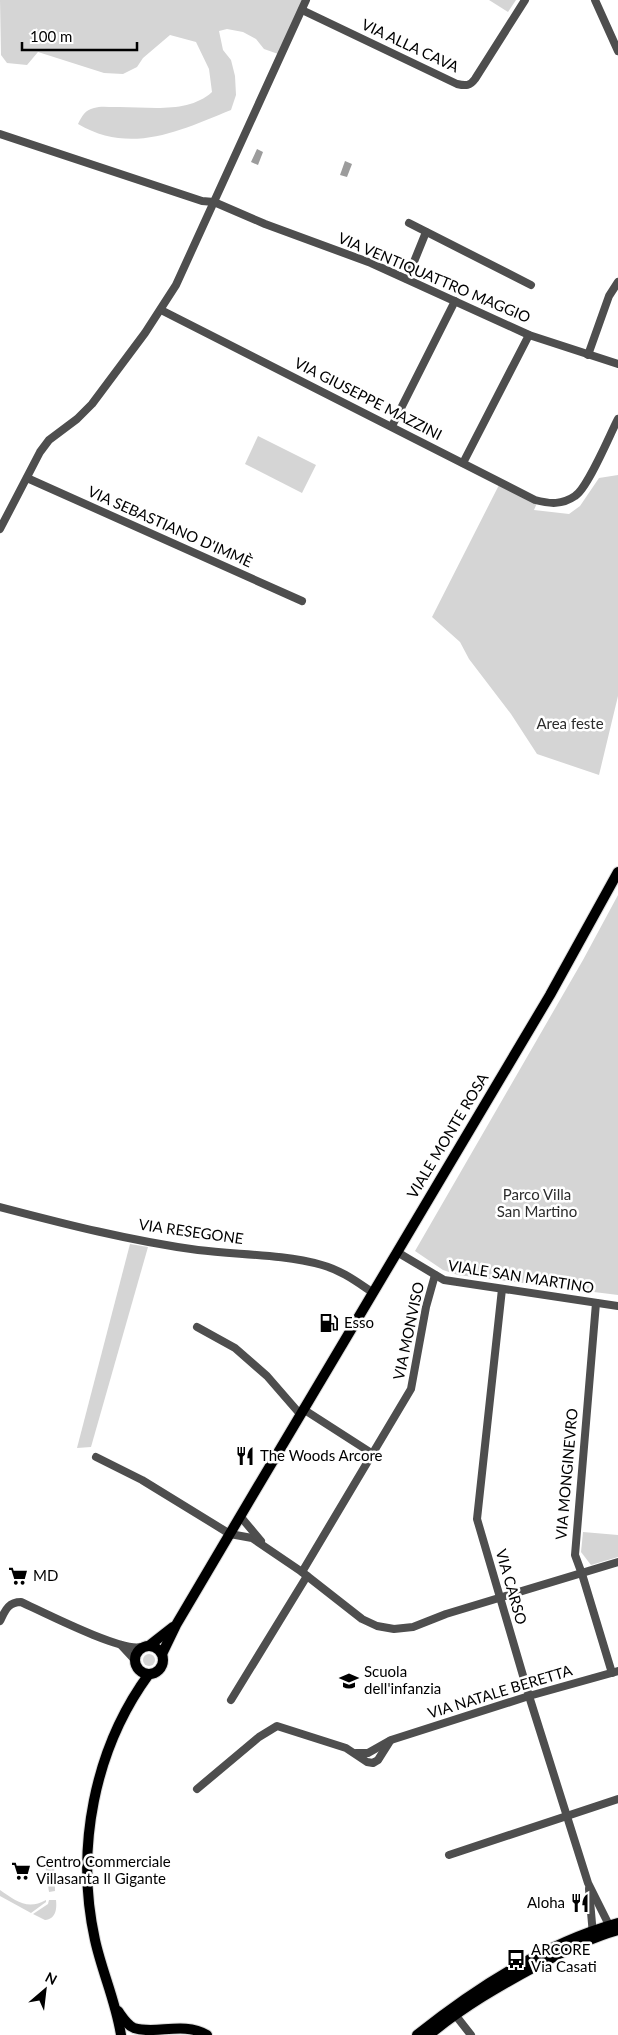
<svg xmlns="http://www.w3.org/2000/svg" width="618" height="2035" font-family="Lato,sans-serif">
<rect width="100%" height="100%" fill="#fff"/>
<g fill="#d5d5d5">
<path d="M0,0H306L281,55L264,49L256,39L243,32L227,29L219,31L223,50L231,60L235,76L236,95L231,110C179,131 131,155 78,124C82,116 85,110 94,108C100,106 108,107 114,107C145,106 187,115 212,92L209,69L196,42L170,35L143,58L137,67L123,74L104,73L38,52L27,65L7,63L1,55Z"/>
<polygon points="489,0 516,0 508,12"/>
<polygon points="258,436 316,465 302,493 245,464"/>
<polygon points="618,475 618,696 599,775 537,754 511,714 469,659 460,642 432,617 499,485 537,503 534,510 569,514 580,506 599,478"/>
<polygon points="618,895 618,1295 458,1275 443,1270 415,1251 583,960"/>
<polygon points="130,1244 148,1247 91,1447 77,1448"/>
<polygon points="583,1532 618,1535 618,1557 591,1565 581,1552"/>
<circle cx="149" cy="1660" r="6"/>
<polygon points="45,1864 54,1864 55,1891 49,1892"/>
<path d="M0,1890C15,1900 27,1911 46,1900V1902L31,1913L0,1896Z"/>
<path d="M49,1900H56C57,1909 56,1919 45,1920L33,1914L48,1904Z"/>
</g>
<g fill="#9c9c9c">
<polygon points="257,149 263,152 258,165 251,162"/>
<polygon points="345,161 352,164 347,177 340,175"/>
</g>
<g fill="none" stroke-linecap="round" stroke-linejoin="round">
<g stroke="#dbdbdb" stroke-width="12">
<g id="major">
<polyline points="150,1645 173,1627"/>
<circle cx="149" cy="1660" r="14"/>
<polyline points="162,1654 176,1625 251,1498 550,995 618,872"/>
<path d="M118,2011C123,2018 127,2025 134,2028C156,2035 183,2021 207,2035"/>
<path d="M121,2035C116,2002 102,1972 95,1940C75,1849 94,1749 149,1674"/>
<path d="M417,2035C476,1988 545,1943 618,1923"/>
<path d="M429,2035C463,2007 499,1986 538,1965C564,1952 589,1938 618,1930"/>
</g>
</g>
<g stroke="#4e4e4e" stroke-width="8">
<polyline points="595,0 618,51"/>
<path d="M302,10L457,84C466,86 470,86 475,79L525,0"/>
<polyline points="0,134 202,201 214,202 265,224 371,263 529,335 618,364"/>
<polyline points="409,223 531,285"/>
<polyline points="407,279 426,232"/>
<path d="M161,310L535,500C550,504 562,505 575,496C588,488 610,434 618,419"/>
<polyline points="588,355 609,296 618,282"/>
<polyline points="392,426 455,301"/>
<polyline points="463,463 529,335"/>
<polyline points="27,478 302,601"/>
<polyline points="0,529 40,452 49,440 77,419 92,404 145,333 176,285 306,0"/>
<path d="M0,1207C65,1224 131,1241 198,1250C239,1255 282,1254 322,1265C341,1270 357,1282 372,1292"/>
<polyline points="397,1252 444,1280 618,1306"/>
<polyline points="502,1289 477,1519 529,1696 588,1883 611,1929"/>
<polyline points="596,1303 575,1555 582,1574 612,1673"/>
<polyline points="197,1327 235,1348 267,1376 300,1414"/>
<polyline points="303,1409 373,1454"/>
<polyline points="96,1457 142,1480 230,1534 252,1538 302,1572 362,1619 377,1626 394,1629 413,1627 446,1614 618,1562"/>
<polyline points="240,1516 261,1541"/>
<polyline points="302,1572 411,1389 426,1307 435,1275"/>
<path d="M0,1621C5,1611 8,1602 21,1602C43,1612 121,1652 141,1647"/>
<polyline points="121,1645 134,1659"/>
<polyline points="231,1700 307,1576"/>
<polyline points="356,1753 368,1753 391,1740 529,1696 618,1671"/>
<polyline points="197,1789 259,1737 277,1726 346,1748 367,1762 373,1763 378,1760 390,1741"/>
<polyline points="449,1855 618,1799"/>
<polyline points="589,1889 593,1935"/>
<polyline points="453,2012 471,2035"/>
</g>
<use href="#major" stroke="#000" stroke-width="10"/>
</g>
<defs>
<g id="fuel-bare" transform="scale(1.5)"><path d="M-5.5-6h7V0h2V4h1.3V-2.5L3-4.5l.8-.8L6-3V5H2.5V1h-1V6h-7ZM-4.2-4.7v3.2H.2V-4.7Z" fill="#000" stroke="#fff" stroke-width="2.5" paint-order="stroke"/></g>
<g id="restaurant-bare" transform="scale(1.5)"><path d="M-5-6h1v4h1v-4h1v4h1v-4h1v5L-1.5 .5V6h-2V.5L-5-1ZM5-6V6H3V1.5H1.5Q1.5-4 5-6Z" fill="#000" stroke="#fff" stroke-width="2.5" paint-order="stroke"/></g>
<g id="supermarket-bare" transform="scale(1.5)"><path d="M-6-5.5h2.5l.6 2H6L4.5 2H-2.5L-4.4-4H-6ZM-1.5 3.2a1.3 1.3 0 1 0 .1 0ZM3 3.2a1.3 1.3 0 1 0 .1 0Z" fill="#000" stroke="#fff" stroke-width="2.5" paint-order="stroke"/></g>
<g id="school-bare" transform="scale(1.5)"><path d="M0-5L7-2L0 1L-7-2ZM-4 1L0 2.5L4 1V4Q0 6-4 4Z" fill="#000" stroke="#fff" stroke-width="2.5" paint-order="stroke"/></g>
<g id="bus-bare" transform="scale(1.5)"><path d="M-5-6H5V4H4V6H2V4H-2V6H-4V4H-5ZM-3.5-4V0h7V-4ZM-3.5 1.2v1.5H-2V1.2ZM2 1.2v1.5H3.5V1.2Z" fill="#000" stroke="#fff" stroke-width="2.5" paint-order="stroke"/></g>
</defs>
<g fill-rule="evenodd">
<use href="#fuel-bare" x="329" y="1323"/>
<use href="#restaurant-bare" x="245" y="1456"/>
<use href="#supermarket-bare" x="18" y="1576"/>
<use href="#school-bare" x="349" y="1681"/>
<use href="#supermarket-bare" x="21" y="1871"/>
<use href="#restaurant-bare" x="580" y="1903"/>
<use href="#bus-bare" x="516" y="1959"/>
</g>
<g text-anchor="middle" stroke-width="5" stroke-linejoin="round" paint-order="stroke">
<g font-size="15" fill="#000" stroke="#fff">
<text transform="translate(410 46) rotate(25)" y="5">VIA ALLA CAVA</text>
<text transform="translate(434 278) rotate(23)" y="5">VIA VENTIQUATTRO MAGGIO</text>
<text transform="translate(368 399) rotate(27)" y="5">VIA GIUSEPPE MAZZINI</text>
<text transform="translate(170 527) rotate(24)" y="5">VIA SEBASTIANO D'IMMÈ</text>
<text transform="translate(448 1136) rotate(-59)" y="5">VIALE MONTE ROSA</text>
<text transform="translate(191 1232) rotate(8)" y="5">VIA RESEGONE</text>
<text transform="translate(521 1277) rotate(9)" y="5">VIALE SAN MARTINO</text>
<text transform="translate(409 1331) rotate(-78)" y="5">VIA MONVISO</text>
<text transform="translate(567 1474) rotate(-85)" y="5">VIA MONGINEVRO</text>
<text transform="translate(511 1587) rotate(74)" y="5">VIA CARSO</text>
<text transform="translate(500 1692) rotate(-17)" y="5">VIA NATALE BERETTA</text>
</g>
<g font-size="15" fill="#2c2c2c" stroke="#fff">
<text x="570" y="729">Area feste</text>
<text x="537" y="1200">Parco Villa<tspan x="537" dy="17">San Martino</tspan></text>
</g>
<g font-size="15" fill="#000" stroke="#fff" text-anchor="start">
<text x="344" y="1328">Esso</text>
<text x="260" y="1461">The Woods Arcore</text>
<text x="33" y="1581">MD</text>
<text x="364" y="1677">Scuola<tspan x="364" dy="17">dell'infanzia</tspan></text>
<text x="36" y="1867">Centro Commerciale<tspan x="36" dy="17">Villasanta Il Gigante</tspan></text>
<text x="565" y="1908" text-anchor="end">Aloha</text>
<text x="531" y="1955">ARCORE<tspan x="531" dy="17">Via Casati</tspan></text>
</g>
</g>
<g transform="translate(45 1990) rotate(28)" stroke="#ffffff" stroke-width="4" paint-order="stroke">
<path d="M0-4L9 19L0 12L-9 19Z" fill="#000000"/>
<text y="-8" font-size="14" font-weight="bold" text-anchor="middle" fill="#000000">N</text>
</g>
<path d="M22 42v8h115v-8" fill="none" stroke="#000000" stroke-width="2.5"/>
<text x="30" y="42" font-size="15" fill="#000000" stroke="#ffffff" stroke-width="4" paint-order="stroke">100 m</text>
</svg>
